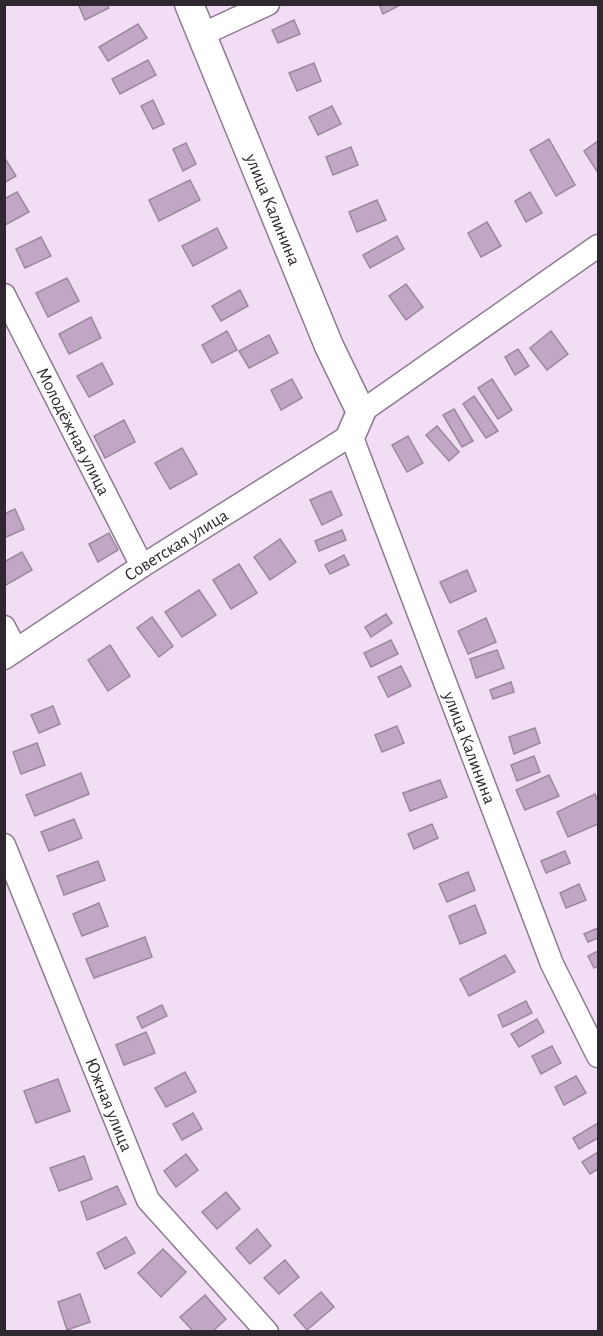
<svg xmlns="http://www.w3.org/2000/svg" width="603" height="1336" font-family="'Alegreya Sans',sans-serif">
<rect width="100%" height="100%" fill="#f1ddf4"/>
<g fill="#c1a6c5" stroke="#9b899d" stroke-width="1.5">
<polygon points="82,4 107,4 109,8 85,20 79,6"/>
<polygon points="379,4 402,4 383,14"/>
<polygon points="294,20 300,34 278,43 272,30"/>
<polygon points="138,24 147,38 108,61 99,47"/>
<polygon points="148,60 156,75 120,94 112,79"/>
<polygon points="314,63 321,81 297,91 289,73"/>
<polygon points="153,100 164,124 153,129 141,106"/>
<polygon points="332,106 341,124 318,135 309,117"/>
<polygon points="549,139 575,185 556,196 530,150"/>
<polygon points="598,141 598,173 584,151"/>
<polygon points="186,143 196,164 183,171 173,149"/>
<polygon points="351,147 358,165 333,175 326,157"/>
<polygon points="4,157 16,176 4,183"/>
<polygon points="190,180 200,200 159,221 149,200"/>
<polygon points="17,192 29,212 5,225 4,199"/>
<polygon points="530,192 542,213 526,222 515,201"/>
<polygon points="377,200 386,220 357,232 349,212"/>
<polygon points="487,222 501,246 481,257 468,233"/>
<polygon points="217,228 227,248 193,266 182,246"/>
<polygon points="397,236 404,249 370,268 363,255"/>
<polygon points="41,237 51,256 25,268 16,249"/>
<polygon points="67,278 79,301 48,317 36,293"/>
<polygon points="406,284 423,307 406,320 389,296"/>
<polygon points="240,290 248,306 221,321 212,306"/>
<polygon points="91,317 101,338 69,354 59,334"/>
<polygon points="227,331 237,350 212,363 202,345"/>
<polygon points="551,331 568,354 547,370 530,348"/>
<polygon points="269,335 278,353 249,368 239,351"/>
<polygon points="518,349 529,366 515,375 505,357"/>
<polygon points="102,363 113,384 89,397 77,376"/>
<polygon points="292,379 302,398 281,410 271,390"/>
<polygon points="492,379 512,410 498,419 478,388"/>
<polygon points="474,396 498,431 486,438 463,404"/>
<polygon points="454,409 473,441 462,447 443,415"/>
<polygon points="124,420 135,442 105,458 94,436"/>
<polygon points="437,426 459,452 449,461 426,435"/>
<polygon points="408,436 423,463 407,472 392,445"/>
<polygon points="182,448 197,474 170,489 155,463"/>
<polygon points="331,491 342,515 322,525 310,500"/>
<polygon points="15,509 24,529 4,538 4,514"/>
<polygon points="342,530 346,540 319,551 315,541"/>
<polygon points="109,533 118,550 98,562 89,544"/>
<polygon points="280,539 296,562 270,580 254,557"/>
<polygon points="22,552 32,570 6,585 4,581 4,562"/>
<polygon points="344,555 349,565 330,574 325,565"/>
<polygon points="239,564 257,593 231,609 213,580"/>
<polygon points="467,570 476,591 450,603 440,582"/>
<polygon points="199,590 216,615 182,637 165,612"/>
<polygon points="386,614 392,623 371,637 365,627"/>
<polygon points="152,617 173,646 159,657 137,628"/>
<polygon points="486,618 496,642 468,654 458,631"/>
<polygon points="391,640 398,654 371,667 364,653"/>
<polygon points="110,645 130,676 108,691 88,660"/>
<polygon points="497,650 504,668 476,678 470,659"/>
<polygon points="401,666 411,686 388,697 378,677"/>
<polygon points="511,682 514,692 493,699 490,690"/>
<polygon points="53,706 60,724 39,733 31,715"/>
<polygon points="397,726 404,743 382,752 375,735"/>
<polygon points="535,728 540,743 514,754 509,737"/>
<polygon points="37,743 45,765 21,774 13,752"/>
<polygon points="534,756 540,772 517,781 511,765"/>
<polygon points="81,773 89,794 35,816 26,795"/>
<polygon points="549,775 559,796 525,810 516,790"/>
<polygon points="440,780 447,797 410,811 403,793"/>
<polygon points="595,794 598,802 598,824 568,837 557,812"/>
<polygon points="74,819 82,838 49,851 41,832"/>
<polygon points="432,824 438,838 414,849 408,834"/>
<polygon points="565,851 570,863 546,873 541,861"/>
<polygon points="98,861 105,880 64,895 57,876"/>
<polygon points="468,872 475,890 447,902 439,884"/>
<polygon points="579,884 586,900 566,908 560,893"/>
<polygon points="99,903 108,926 82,936 73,914"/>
<polygon points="475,905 486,933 460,944 449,916"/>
<polygon points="598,928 598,938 588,942 584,934"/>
<polygon points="145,937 152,957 94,978 86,959"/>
<polygon points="598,951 598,966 594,968 588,956"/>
<polygon points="505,955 515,972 469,996 460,979"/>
<polygon points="526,1001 532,1013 503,1027 498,1015"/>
<polygon points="162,1005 167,1016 142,1028 137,1017"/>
<polygon points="537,1019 544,1032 519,1047 511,1034"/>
<polygon points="146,1032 155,1053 124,1065 116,1045"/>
<polygon points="552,1046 561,1063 541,1074 532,1056"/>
<polygon points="185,1072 196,1092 166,1107 155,1088"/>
<polygon points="576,1076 586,1093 564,1105 555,1087"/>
<polygon points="58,1079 70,1111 36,1123 24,1091"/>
<polygon points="193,1113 202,1129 182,1140 173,1124"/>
<polygon points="598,1123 598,1138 579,1149 573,1138"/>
<polygon points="598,1152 598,1169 590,1174 582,1162"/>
<polygon points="186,1154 198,1170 176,1187 164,1171"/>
<polygon points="84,1156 92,1179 59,1191 50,1168"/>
<polygon points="117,1186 126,1204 87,1220 81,1202"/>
<polygon points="226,1192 240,1209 217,1229 202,1212"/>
<polygon points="257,1229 271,1246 250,1264 236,1248"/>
<polygon points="126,1237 135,1253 105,1269 97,1253"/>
<polygon points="163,1249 186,1272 161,1297 138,1273"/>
<polygon points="285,1260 299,1277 279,1294 264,1278"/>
<polygon points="321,1292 334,1307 307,1330 294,1315"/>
<polygon points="80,1294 90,1322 67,1330 58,1302"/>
<polygon points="205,1295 226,1319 212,1332 194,1332 180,1317"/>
</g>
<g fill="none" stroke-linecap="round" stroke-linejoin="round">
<g stroke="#8c7b8f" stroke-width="25">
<g id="minor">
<polyline points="201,35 268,4"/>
<path id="s1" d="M4,295L142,566"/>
<polyline points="361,412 598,246"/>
<polyline points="4,627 16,650"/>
<path id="s2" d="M4,658L142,566L351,435L552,964L598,1056"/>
<path id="s3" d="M4,845L148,1200L267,1332"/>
</g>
</g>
<g stroke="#8c7b8f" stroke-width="31">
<g id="tertiary">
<path id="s4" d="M189,4L329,346L361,412L351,435"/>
</g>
</g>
<use href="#minor" stroke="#fff" stroke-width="22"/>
<use href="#tertiary" stroke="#fff" stroke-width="28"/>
</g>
<g text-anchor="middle" stroke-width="6" stroke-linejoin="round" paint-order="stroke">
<g font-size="18" fill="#2e272f" stroke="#fff">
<text dy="6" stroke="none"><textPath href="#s4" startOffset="222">улица Калинина</textPath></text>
<text dy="6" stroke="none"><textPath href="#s1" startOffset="153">Молодёжная улица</textPath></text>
<text dy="6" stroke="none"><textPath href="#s2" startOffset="206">Советская улица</textPath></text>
<text dy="6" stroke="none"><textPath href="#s2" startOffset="747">улица Калинина</textPath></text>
<text dy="6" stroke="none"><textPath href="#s3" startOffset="280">Южная улица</textPath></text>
</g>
</g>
<rect width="603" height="1336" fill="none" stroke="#2e272f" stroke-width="12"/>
</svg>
